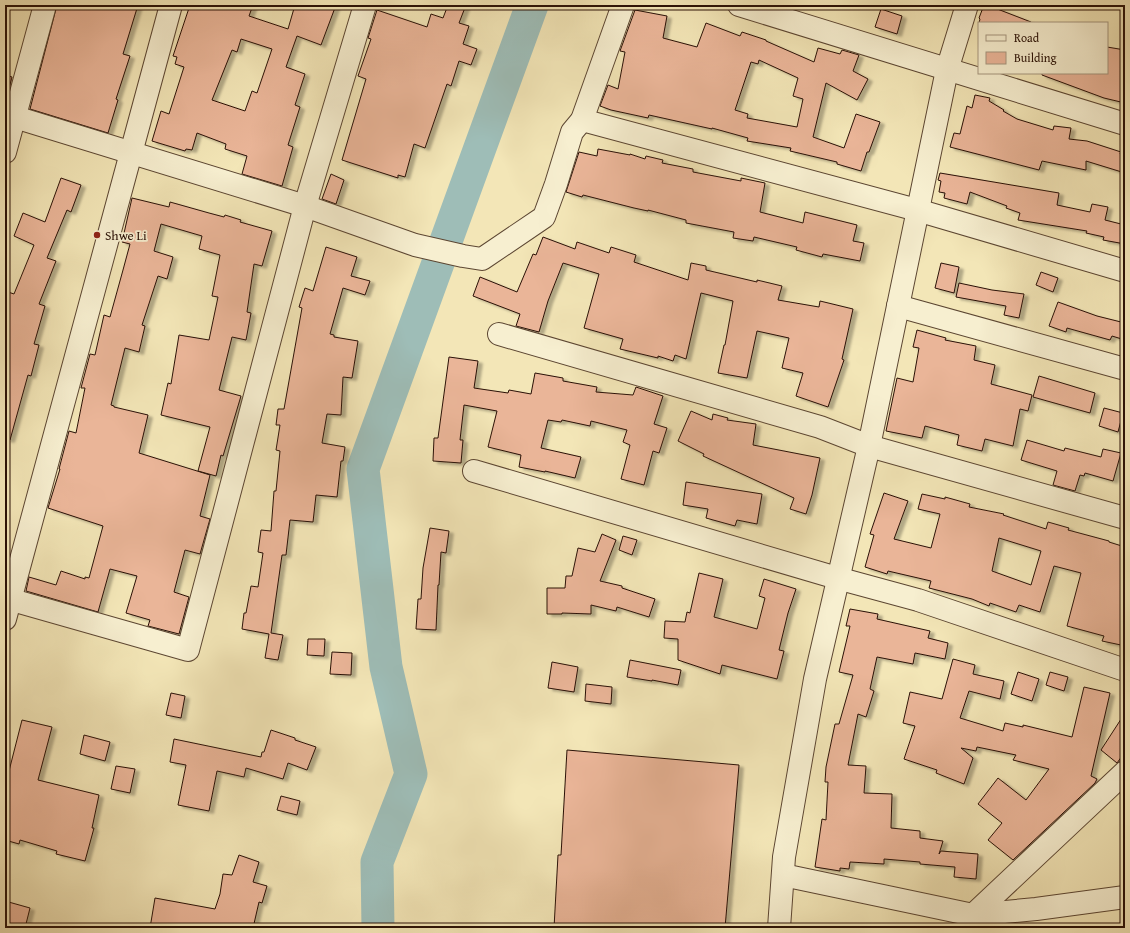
<svg xmlns="http://www.w3.org/2000/svg" width="1130" height="933" font-family="'Gentium Book Plus',serif">
<defs>
<filter id="shadow"><feDropShadow dx="4.5" dy="2.5" stdDeviation="1" flood-color="#0004"/></filter>
</defs>
<rect width="100%" height="100%" fill="#f3e6b7"/>
<filter id="stains"><feTurbulence type="fractalNoise" baseFrequency=".005" numOctaves="4"/><feColorMatrix values="0 0 0 0 .2 0 0 0 0 .09 0 0 0 0 .02 0 0 0 .5 -.17"/></filter>
<radialGradient id="worn" r=".72"><stop offset=".6" stop-color="#630" stop-opacity="0"/><stop offset="1" stop-color="#630" stop-opacity=".3"/></radialGradient>
<g fill="none" stroke-linecap="round" stroke-linejoin="round">
<polyline stroke="#9ebdb7" stroke-width="33" points="378,928 377,862 411,774 386,667 363,469 532,5"/>
</g>
<g fill="#eab598" stroke="#2a1106" fill-rule="evenodd" filter="url(#shadow)">
<polygon points="57,5 138,5 123,54 130,56 116,99 118,100 108,133 30,109"/>
<path d="M190,5H253L249,16L288,29L295,5H336L321,45L297,36L286,67L305,74L295,105L300,107L288,145L293,147L282,186L242,174L247,156L225,149L226,144L197,133L192,150L186,149L185,151L152,141L161,111L169,114L184,67L175,64L177,57L173,56ZM241,39L272,49L257,93L252,91L245,111L212,100L232,50L237,52Z"/>
<polygon points="448,5 466,5 459,23 469,26 463,44 477,49 471,65 459,61 451,86 447,84 425,148 414,144 405,177 398,175 398,178 342,160 366,79 358,76 371,39 368,38 377,10 427,27 431,14 443,18"/>
<polygon points="984,5 987,5 1031,22 1031,23 979,23 980,19 979,18"/>
<polygon points="881,9 902,16 897,34 875,27"/>
<path d="M635,10L667,16L663,38L697,47L706,23L740,36L742,32L766,40V41L814,62L818,48L840,54L842,50L859,55L853,71L868,79L857,100L826,83L813,137L844,148L856,114L880,122L869,152H867L861,171L837,164V162L790,151L791,148L747,141L748,138L712,128V129L649,115L648,118L611,110L600,106L608,85L618,89L625,52L620,51ZM759,60L798,78L793,96L803,99L797,127L747,118L748,114L735,110L751,62L758,64Z"/>
<polygon points="1107,47 1125,50 1125,61 1122,79 1125,80 1125,103 1104,98 1042,75 1042,73 1107,73"/>
<polygon points="5,75 12,77 8,92 5,91"/>
<polygon points="975,95 990,98 989,101 1004,110 1003,111 1017,119 1053,130 1054,126 1071,128 1069,139 1087,141 1121,152 1120,154 1125,155 1125,173 1086,161 1086,170 1042,161 1039,170 950,147 954,133 960,134 967,106 972,108"/>
<polygon points="598,149 630,155 630,154 645,159 646,156 663,160 662,163 693,169 693,172 741,181 741,178 765,183 760,212 803,223 805,212 857,225 853,241 864,243 860,261 823,254 822,257 796,250 797,247 754,237 753,241 733,238 734,232 686,223 686,220 648,210 648,211 634,208 583,195 582,197 566,192 579,152 597,156"/>
<polygon points="940,173 1059,193 1057,205 1090,212 1092,204 1108,207 1105,220 1125,225 1125,244 1103,240 1104,237 1086,233 1087,231 1018,220 1020,213 1006,208 1007,206 970,192 967,204 944,198 945,193 939,192 941,181 938,180"/>
<polygon points="331,174 344,180 336,204 322,199"/>
<polygon points="61,178 81,185 71,212 67,210 47,258 56,261 39,304 45,306 34,344 39,345 31,376 28,375 10,440 5,439 5,291 14,294 34,245 14,236 23,213 45,222"/>
<polygon points="132,198 169,207 170,202 209,213 224,217 225,215 241,220 240,222 272,231 262,266 254,264 247,312 251,313 246,340 232,337 219,390 241,396 223,456 221,455 216,476 198,471 210,427 161,415 168,383 171,384 179,335 209,340 218,297 212,296 220,255 199,249 202,236 161,224 154,251 173,257 167,279 158,276 142,325 145,326 139,352 125,348 111,405 114,406 114,407 148,415 139,453 210,475 200,516 210,519 200,554 185,550 174,592 189,597 179,634 148,626 150,620 126,613 137,576 110,569 98,612 26,591 29,577 56,585 61,571 85,579 85,577 89,578 103,526 48,508 60,469 59,469 69,431 76,433 85,388 81,388 90,354 95,355 104,315 110,317 123,270 130,244 122,242"/>
<polygon points="543,237 575,249 577,242 609,253 611,247 636,255 634,262 688,280 691,263 706,266 706,270 757,282 757,280 782,286 778,300 819,307 820,301 853,309 842,359 844,360 828,407 796,396 803,373 782,368 789,338 757,331 747,378 718,373 724,345 725,345 733,301 701,293 686,359 675,355 673,361 658,356 658,358 620,349 623,339 584,328 599,274 563,263 548,301 539,332 516,326 520,314 473,296 480,277 517,292 533,254 536,255"/>
<polygon points="326,247 357,257 351,276 370,281 365,295 343,288 330,334 334,335 334,337 358,341 352,378 343,377 341,415 327,414 322,443 345,447 343,461 341,461 337,497 316,495 313,522 290,520 286,555 282,555 271,633 283,635 278,660 265,658 269,634 242,629 244,613 246,613 251,586 258,587 263,553 258,552 261,530 271,531 274,491 276,491 280,451 276,450 280,425 276,425 278,409 284,409 302,308 299,307 305,288 313,291"/>
<polygon points="941,263 959,267 954,293 935,288"/>
<polygon points="1041,272 1058,278 1053,292 1036,285"/>
<polygon points="959,283 992,290 1024,294 1019,318 1004,315 1006,306 956,297"/>
<polygon points="1058,302 1097,316 1125,323 1125,340 1112,336 1110,340 1067,328 1066,332 1049,326"/>
<polygon points="917,330 946,338 945,340 976,346 974,360 995,365 991,384 1032,395 1028,411 1020,409 1013,446 985,439 982,451 957,445 959,435 925,426 922,438 886,431 897,378 913,382 919,348 913,347"/>
<polygon points="449,357 478,361 474,388 508,393 509,390 531,394 535,373 563,378 563,381 597,387 596,392 633,395 636,387 663,396 654,424 667,428 659,453 653,451 644,485 621,479 630,445 623,442 627,430 591,421 590,426 562,420 561,422 548,420 541,448 581,457 575,478 545,471 545,472 519,467 521,455 488,447 497,411 464,405 460,440 463,440 461,463 433,461 434,438 438,438"/>
<polygon points="1039,376 1095,393 1090,413 1033,397"/>
<polygon points="1104,408 1123,413 1118,432 1099,426"/>
<polygon points="691,411 712,420 713,414 728,418 727,420 756,424 753,445 820,458 812,495 806,514 790,509 794,498 703,456 704,454 678,441"/>
<polygon points="1027,440 1064,451 1065,448 1101,457 1103,449 1121,453 1113,481 1085,473 1084,476 1080,475 1075,491 1053,485 1057,471 1021,460"/>
<polygon points="686,482 762,494 757,524 737,520 735,526 706,518 708,509 683,505"/>
<path d="M884,493L908,501L894,539L931,548L940,514L918,509L922,494L945,499V497L970,504L969,507L1004,514L1003,515L1046,529L1048,522L1069,528L1068,530L1109,541V542L1125,547V643L1122,642L1121,645L1102,641L1104,636L1067,626L1081,573L1054,566L1040,612L1019,605L1016,612L990,603L989,606L972,599L929,588L931,581L888,571L887,574L865,567L874,535L870,534ZM999,538L1041,551L1031,585L992,571Z"/>
<polygon points="430,528 449,531 446,553 441,552 439,585 438,585 436,630 416,629 418,599 421,599 423,568"/>
<polygon points="602,534 616,540 600,581 622,586 622,588 655,599 649,617 617,607 616,611 591,605 591,614 562,613 562,614 547,614 547,588 565,588 566,576 572,576 578,548 595,552"/>
<polygon points="623,536 637,540 632,555 619,550"/>
<polygon points="699,573 723,579 714,617 757,629 765,598 759,596 764,579 796,589 788,613 779,650 784,651 777,679 722,665 720,674 678,660 678,639 664,638 665,621 685,622 687,612 690,613"/>
<polygon points="850,609 878,614 877,619 930,631 928,638 948,643 945,659 915,653 913,664 877,657 870,689 874,691 866,717 858,714 848,765 866,766 864,793 892,794 891,828 920,831 920,838 943,841 939,854 941,851 978,854 976,879 954,877 955,867 920,864 920,862 884,859 884,864 850,862 849,869 840,868 840,871 815,867 822,819 826,820 828,782 825,782 826,767 835,724 839,724 853,675 839,672 850,626 846,626"/>
<polygon points="308,639 325,639 324,656 307,655"/>
<polygon points="332,652 352,653 351,675 330,674"/>
<polygon points="953,659 975,665 973,674 1004,681 1000,699 969,691 960,718 1003,731 1005,723 1023,727 1023,725 1072,737 1084,687 1110,693 1091,776 1097,779 1095,783 1013,860 988,840 1002,823 978,804 998,778 1026,800 1049,769 1013,760 1016,755 977,747 976,751 961,748 973,758 964,784 936,773 937,770 904,759 915,726 903,723 910,692 942,699"/>
<polygon points="630,660 681,670 678,685 652,680 652,681 627,677"/>
<polygon points="552,662 578,667 574,692 548,688"/>
<polygon points="1018,672 1039,679 1032,701 1011,694"/>
<polygon points="1050,672 1068,677 1064,691 1046,685"/>
<polygon points="586,684 612,687 611,704 585,701"/>
<polygon points="171,693 185,696 181,718 166,715"/>
<polygon points="1125,713 1125,752 1117,763 1101,750"/>
<polygon points="22,720 52,727 38,780 99,795 92,828 94,828 85,861 56,854 57,851 20,840 19,844 5,840 5,770 9,771"/>
<polygon points="271,730 295,738 295,740 316,747 307,770 288,763 283,779 246,768 244,777 217,771 209,811 178,805 186,765 170,762 174,739 261,757 262,752 264,752"/>
<polygon points="84,735 110,742 105,761 80,754"/>
<polygon points="567,750 739,765 725,928 554,928 558,855 561,855"/>
<polygon points="116,766 135,769 130,793 111,789"/>
<polygon points="281,796 300,801 297,815 277,810"/>
<polygon points="239,855 259,862 253,882 267,886 262,903 259,902 253,928 150,928 155,898 215,909 220,894 223,874 232,875"/>
<polygon points="5,901 30,908 25,928 5,923"/>
</g>
<g fill="none" stroke-linecap="round" stroke-linejoin="round">
<g stroke="#5c4632" stroke-width="24">
<g id="minor">
<polyline points="739,5 1125,124"/>
<polyline points="5,114 305,206 415,245 463,256 482,259 544,217 556,184 572,132 582,120 623,5"/>
<polyline points="582,120 917,210 1125,271"/>
<polyline points="5,152 45,5"/>
<polyline points="898,306 1125,369"/>
<polyline points="499,334 820,427 869,446 1125,518"/>
<polyline points="474,471 837,578 918,600 1125,670"/>
<polyline points="5,598 188,650 305,206 365,5"/>
<polyline points="5,619 171,5"/>
<polyline points="783,875 973,915 1036,909 1125,897"/>
<polyline points="973,915 1125,772"/>
<polyline points="779,928 784,857 815,679 869,446 947,70 967,5"/>
</g>
</g>
<use href="#minor" stroke="#f7efd0" stroke-width="22"/>
</g>
<circle fill="#8f2418" stroke="#f7efd0" stroke-width="1.5" cx="97" cy="235" r="4"/>
<g text-anchor="middle" stroke-width="3.5" stroke-linejoin="round" paint-order="stroke">
<g font-size="13" fill="#2a1106" stroke="#f7efd0" text-anchor="start">
<text x="105" y="240">Shwe Li</text>
</g>
</g>
<rect width="1130" height="933" fill="none" stroke="#f3e6b7" stroke-width="20"/>
<rect x="6" y="6" width="1118" height="921" fill="none" stroke="#2a1106" stroke-width="2"/>
<rect x="10" y="10" width="1110" height="913" fill="none" stroke="#2a1106"/>
<rect x="978" y="22" width="130" height="52" fill="#f7efd0" stroke="#a5967f"/>
<rect x="986" y="35" width="20" height="6" fill="#f7efd0" stroke="#a5967f"/>
<text x="1014" y="42" font-size="12" fill="#2a1106">Road</text>
<rect x="986" y="52" width="20" height="12" fill="#eab598" stroke="#a5967f"/>
<text x="1014" y="62" font-size="12" fill="#2a1106">Building</text>
<rect width="100%" height="100%" filter="url(#stains)"/>
<rect width="100%" height="100%" fill="url(#worn)"/>
</svg>
